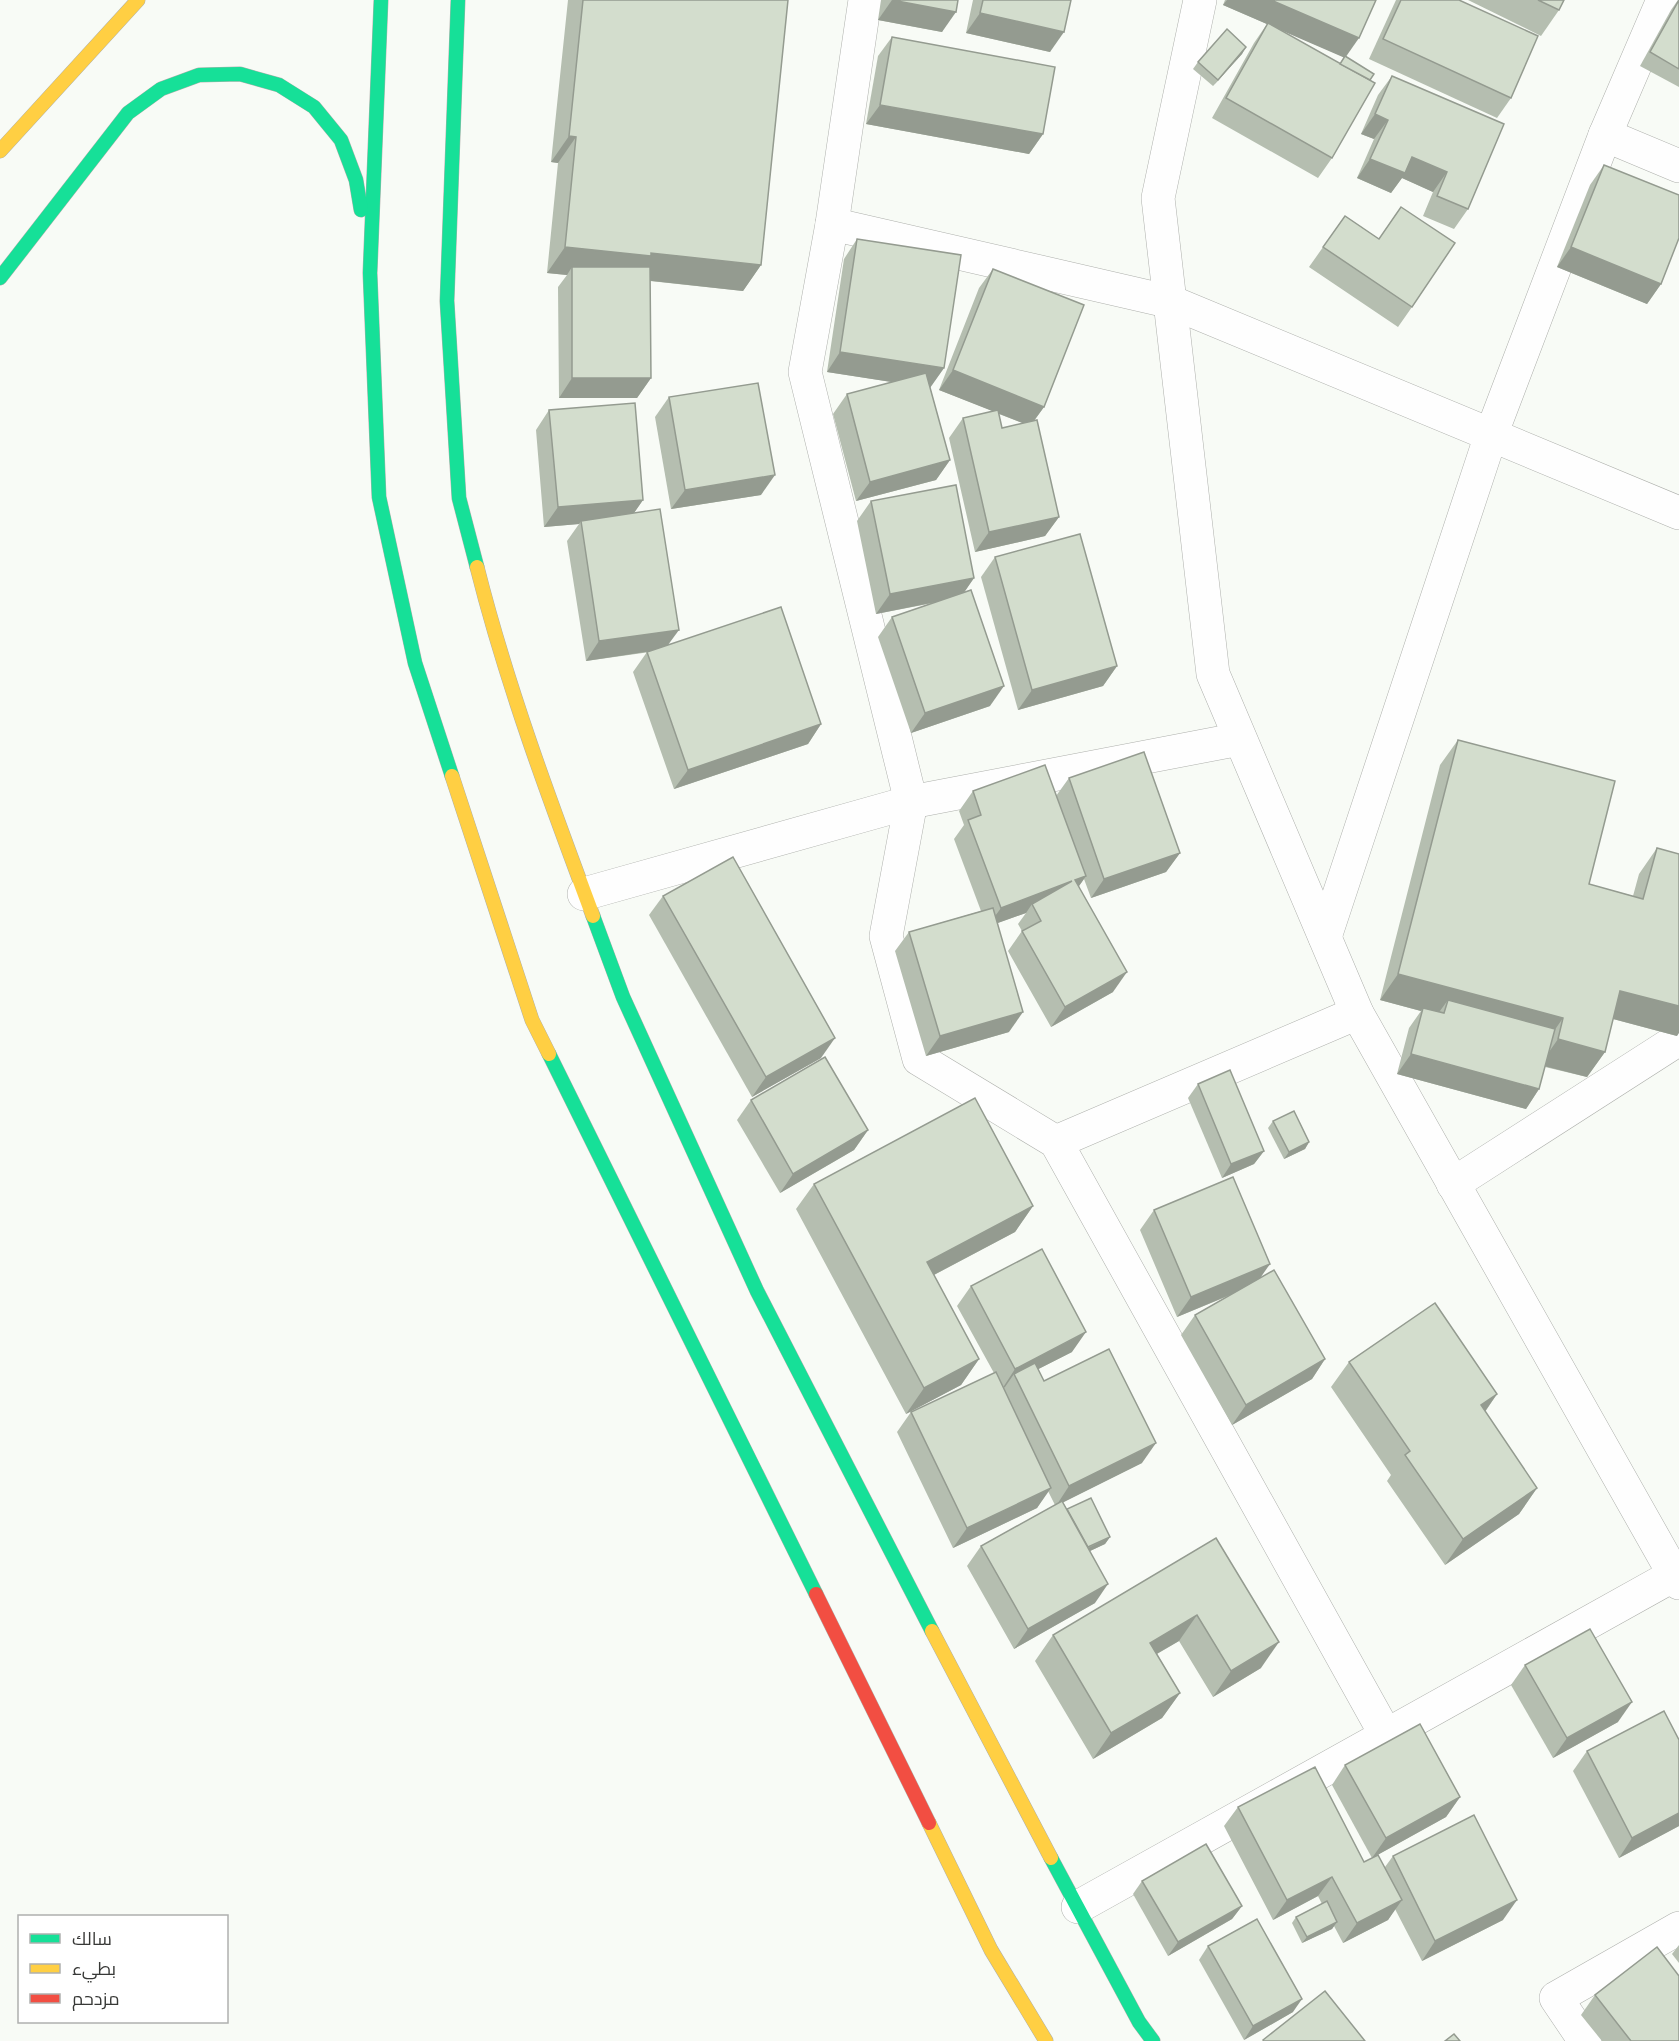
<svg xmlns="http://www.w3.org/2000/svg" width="1679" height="2041" font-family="'PT Serif',Cairo,serif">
<rect width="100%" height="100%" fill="#f8fbf6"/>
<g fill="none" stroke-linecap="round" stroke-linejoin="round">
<g stroke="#aeb0ac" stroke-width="34">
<g id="street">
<polyline points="865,0 832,224 805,372 911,802 886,936 919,1059 1056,1142 1386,1735"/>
<polyline points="1200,0 1158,198 1213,674 1357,1013 1679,1583"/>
<polyline points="1605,135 1679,166"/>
<polyline points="832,224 1171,302 1679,513"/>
<polyline points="584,894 911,802 1240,739"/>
<polyline points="1325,937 1491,435 1605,135 1663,0"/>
<polyline points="1056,1142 1357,1013"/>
<polyline points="1453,1184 1679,1039"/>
<polyline points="1078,1907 1674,1575"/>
<polyline points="1585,2041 1556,1998 1679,1928"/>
</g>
</g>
<g stroke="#aeb0ac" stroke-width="15">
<g id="fast">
<polyline points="381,0 370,273 379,497 415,663 452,776"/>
<polyline points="458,0 447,301 459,498 477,567"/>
<polyline points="0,278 128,113 161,89 199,75 240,74 279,85 314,107 341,140 356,180 361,210"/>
<polyline points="593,916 623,997 757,1291 932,1631"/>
<polyline points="549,1054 816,1594"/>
<polyline points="1051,1858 1139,2022 1153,2041"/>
</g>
</g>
<g stroke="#aeb0ac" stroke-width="15">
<g id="slow">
<polyline points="0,151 138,0"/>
<path d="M477,567C507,686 550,801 593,916"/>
<polyline points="452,776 532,1020 549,1054"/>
<polyline points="932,1631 1051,1858"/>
<polyline points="929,1823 991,1950 1046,2041"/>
</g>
</g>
<g stroke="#aeb0ac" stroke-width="15">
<polyline id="jam" points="816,1594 929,1823"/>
</g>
<use href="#street" stroke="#fefefe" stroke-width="33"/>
<use href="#fast" stroke="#16e098" stroke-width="14"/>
<use href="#slow" stroke="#ffcf43" stroke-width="14"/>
<use href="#jam" stroke="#f24e42" stroke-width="14"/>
</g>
<g fill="#b5beb0" fill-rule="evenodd">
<polygon points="568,0 788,0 761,265 743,291 650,281 651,378 637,398 559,398 558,287 567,275 547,273 558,163 551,162"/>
<polygon points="881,0 958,0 942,32 878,20"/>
<polygon points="973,0 1071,0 1050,52 966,33"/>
<path d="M1225,0H1376L1346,56L1370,80L1332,158L1318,178L1212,118L1254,43L1267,24L1223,5ZM1277,28L1344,57L1340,64Z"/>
<polygon points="1396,0 1459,0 1511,98 1497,118 1369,59"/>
<polygon points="1468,0 1564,0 1559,10 1541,36"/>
<polygon points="1678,0 1679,0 1679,87 1640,66 1671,10"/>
<polygon points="892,37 1043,134 1029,154 866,124 878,56"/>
<polygon points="1246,47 1242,54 1213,86 1193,69 1198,62"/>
<polygon points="1392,76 1468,209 1454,229 1423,216 1433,192 1402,178 1391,193 1357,178 1374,139 1361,134 1378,95"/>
<polygon points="1604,165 1661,284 1647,304 1557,267 1590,185"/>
<polygon points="1401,207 1412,307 1398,327 1309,267 1345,216 1379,239"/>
<polygon points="857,239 944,368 930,387 950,460 936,480 856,501 833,414 847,394 892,382 827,372 844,259"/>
<path d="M993,269L1044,407L1034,421L1059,517L1045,536L975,552L949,438L963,418L993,411L939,390L979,288ZM999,414L1023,423L1002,428Z"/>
<polygon points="669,397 761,495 671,509 655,417"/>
<polygon points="549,410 643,500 634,513 667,646 821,724 808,744 674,789 633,672 647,652 650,652 586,661 567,541 579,524 544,527 536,430"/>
<polygon points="871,501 974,578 964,592 990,706 911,733 878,637 892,617 933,603 876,614 857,521"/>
<polygon points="995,557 1117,666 1103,686 1018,710 981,577"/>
<polygon points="1458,740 1589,884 1633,896 1639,874 1657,848 1677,1036 1613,1019 1605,1052 1587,1077 1545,1067 1539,1089 1526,1109 1397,1074 1409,1028 1421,1011 1380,1000 1440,765"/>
<polygon points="1069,778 1180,853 1166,872 1091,898 1084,879 1079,886 1113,992 1051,1027 1008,951 1022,931 1018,924 1026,913 997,923 1009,1032 926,1056 895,951 909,932 981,911 954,839 964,825 959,811 973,791 1056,796"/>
<polygon points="663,896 821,1058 752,1097 649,915"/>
<polygon points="1198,1084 1264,1151 1254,1164 1222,1178 1188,1098"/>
<polygon points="751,1100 868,1130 854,1150 780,1193 737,1120"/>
<polygon points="1273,1121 1309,1142 1305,1149 1284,1159 1268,1128"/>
<polygon points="814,1184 1033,1206 1015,1232 934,1275 979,1359 961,1385 906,1414 796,1209"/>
<polygon points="1154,1210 1261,1278 1325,1359 1312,1379 1232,1425 1181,1335 1195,1315 1233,1294 1177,1317 1140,1230"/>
<polygon points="971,1286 1072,1352 1038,1369 1044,1381 1142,1463 1063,1502 1067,1509 1110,1537 1105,1544 1090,1551 1095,1603 1014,1649 967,1566 981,1546 1055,1505 1048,1491 1037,1508 953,1548 897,1432 911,1412 994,1373 957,1306"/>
<polygon points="1349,1362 1497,1394 1485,1412 1537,1488 1519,1514 1445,1565 1387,1481 1391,1475 1331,1387"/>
<polygon points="1216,1538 1261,1668 1213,1697 1179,1641 1157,1654 1180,1693 1162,1718 1093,1759 1035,1661 1053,1635"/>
<polygon points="1525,1665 1618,1722 1553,1758 1511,1685"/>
<polygon points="1587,1751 1679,1826 1619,1858 1573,1771"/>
<polygon points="1345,1765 1460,1797 1446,1817 1372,1858 1332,1785"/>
<polygon points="1238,1807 1364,1862 1385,1867 1393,1856 1503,1920 1422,1961 1395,1909 1388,1920 1343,1943 1334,1926 1332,1929 1302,1943 1292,1923 1296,1917 1322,1904 1318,1896 1273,1920 1224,1826"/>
<polygon points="1142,1881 1242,1906 1232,1919 1168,1956 1133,1894"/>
<polygon points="1679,1945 1679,1963 1672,1954"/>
<polygon points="1208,1946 1293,2012 1244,2040 1199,1960"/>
<polygon points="1595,1995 1679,2041 1602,2041 1581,2015"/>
</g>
<g fill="#949b90">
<polygon points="892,0 956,12 942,32 878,20"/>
<polygon points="1227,0 1271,0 1359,38 1345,58 1223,5"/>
<polygon points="980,13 1064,32 1050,52 966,33"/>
<polygon points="1246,47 1242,54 1213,86 1218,80"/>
<polygon points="880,105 1043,134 1029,154 866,124"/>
<polygon points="1375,114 1388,120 1374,139 1361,134"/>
<polygon points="569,136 576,137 558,163 551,162"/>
<polygon points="1412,157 1447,172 1433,192 1402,178 1391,193 1357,178 1370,159"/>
<polygon points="565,247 651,253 761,265 743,291 634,279 572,267 567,275 547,273"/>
<polygon points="1571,247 1661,284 1647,304 1557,267"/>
<polygon points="840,352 944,368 930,388 827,372"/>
<polygon points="953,370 1044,407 1030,426 939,390"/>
<polygon points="572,378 651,378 637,398 559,398"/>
<polygon points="950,460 936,480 856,501 870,482"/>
<polygon points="775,475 761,495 671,509 685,490"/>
<polygon points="643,500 629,520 581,521 579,524 544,527 558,507"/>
<polygon points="1059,517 1045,536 975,552 989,532"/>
<polygon points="974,578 961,597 876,614 890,594"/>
<polygon points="679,630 665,649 586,661 599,641"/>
<polygon points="1117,666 1103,686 1018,710 1032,690"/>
<polygon points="1004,686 990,706 911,733 925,713"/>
<polygon points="821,724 808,744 674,789 688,770"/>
<polygon points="1180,853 1166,872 1091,898 1104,879"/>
<polygon points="1086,876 1072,896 1075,880"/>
<polygon points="1072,881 1032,904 1026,913 987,927 1001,908"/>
<polygon points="1127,972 1113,992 1051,1027 1065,1007"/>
<polygon points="1398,974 1563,1018 1545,1044 1444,1013 1448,1000 1437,1015 1423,1008 1421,1011 1380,1000"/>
<polygon points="1620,991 1679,1006 1679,1033 1677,1036 1602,1016"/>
<polygon points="1023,1012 1009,1032 926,1056 940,1036"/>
<polygon points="835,1038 821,1058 752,1097 766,1077"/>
<polygon points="1558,1039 1605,1052 1587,1077 1540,1065"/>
<polygon points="1411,1054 1539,1089 1526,1109 1397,1074"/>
<polygon points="868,1130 854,1150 780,1193 793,1174"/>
<polygon points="1309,1142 1305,1149 1284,1159 1289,1152"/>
<polygon points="1264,1151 1254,1164 1222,1178 1231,1164"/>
<polygon points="1033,1206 1015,1232 909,1288 927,1262"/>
<polygon points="1270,1264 1256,1284 1177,1317 1191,1297"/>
<polygon points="1086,1332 1072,1352 1017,1380 1014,1374 1005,1387 1002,1389 1015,1369"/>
<polygon points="979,1359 961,1385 906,1414 924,1388"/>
<polygon points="1325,1359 1312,1379 1232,1425 1246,1405"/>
<polygon points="1497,1394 1479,1420 1481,1405"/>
<polygon points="1156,1443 1142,1463 1056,1506 1069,1486"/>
<polygon points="1051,1488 1037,1508 953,1548 967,1528"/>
<polygon points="1537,1488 1519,1514 1445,1565 1463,1539"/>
<polygon points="1110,1537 1105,1544 1075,1558 1080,1552"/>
<polygon points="1108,1584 1095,1603 1014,1649 1028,1629"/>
<polygon points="1197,1615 1179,1641 1132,1668 1150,1643"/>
<polygon points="1279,1642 1261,1668 1213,1697 1231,1671"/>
<polygon points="1180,1693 1162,1718 1093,1759 1111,1733"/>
<polygon points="1632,1702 1618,1722 1553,1758 1567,1738"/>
<polygon points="1460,1797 1446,1817 1372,1858 1386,1838"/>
<polygon points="1679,1813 1679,1826 1619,1858 1632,1838"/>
<polygon points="1332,1877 1318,1896 1273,1920 1287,1900"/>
<polygon points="1402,1900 1388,1920 1343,1943 1357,1923"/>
<polygon points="1517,1900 1503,1920 1422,1961 1435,1941"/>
<polygon points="1242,1906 1232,1919 1168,1956 1178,1942"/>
<polygon points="1337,1922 1332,1929 1302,1943 1307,1937"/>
<polygon points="1302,1999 1293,2012 1244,2040 1253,2026"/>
</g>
<g fill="#d3ddcd" stroke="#949b90" stroke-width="1.5">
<polygon points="583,0 788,0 761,265 651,253 651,256 565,247 576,137 569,136"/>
<polygon points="892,0 958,0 956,12"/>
<polygon points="983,0 1071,0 1064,32 980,13"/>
<polygon points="1271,0 1376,0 1359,38"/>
<polygon points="1401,0 1459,0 1538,36 1511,98 1383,39"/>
<polygon points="1538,0 1564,0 1559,10"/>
<polygon points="1679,0 1679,69 1650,52"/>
<polygon points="1268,23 1375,83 1332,158 1226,98"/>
<polygon points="1227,29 1246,47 1218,80 1198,62"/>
<polygon points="892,37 1055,67 1043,134 880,105"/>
<polygon points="1345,56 1374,74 1370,80 1340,64"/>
<polygon points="1392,76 1504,124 1468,209 1437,196 1447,172 1412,157 1405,173 1370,159 1388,120 1375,114"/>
<polygon points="1604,165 1679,195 1679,238 1661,284 1571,247"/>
<polygon points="1401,207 1455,243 1412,307 1323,247 1345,216 1379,239"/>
<polygon points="857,239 961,255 944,368 840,352"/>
<polygon points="572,267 650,267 651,378 572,378"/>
<polygon points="993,269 1084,305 1044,407 953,370"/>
<polygon points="926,373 950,460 870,482 847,394"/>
<polygon points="758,383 775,475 685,490 669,397"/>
<polygon points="635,403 643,500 558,507 549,410"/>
<polygon points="998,410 1002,428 1037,420 1059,517 989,532 963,418"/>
<polygon points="956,485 974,578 890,594 871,501"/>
<polygon points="660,509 679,630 599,641 581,521"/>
<polygon points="1080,534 1117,666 1032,690 995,557"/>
<polygon points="971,590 1004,686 925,713 892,617"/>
<polygon points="781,607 821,724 688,770 647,652"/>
<polygon points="1458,740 1615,781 1589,884 1643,899 1657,848 1679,854 1679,1006 1620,991 1605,1052 1558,1039 1563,1018 1398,974"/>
<polygon points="1144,752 1180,853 1104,879 1069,778"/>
<polygon points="1045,765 1086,876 1075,880 1127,972 1065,1007 1022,931 1041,921 1032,904 1072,881 1001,908 968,820 981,815 973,791"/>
<polygon points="733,857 835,1038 766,1077 663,896"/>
<polygon points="993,908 1023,1012 940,1036 909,932"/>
<polygon points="1448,1000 1555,1029 1539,1089 1411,1054 1423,1008 1444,1013"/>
<polygon points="825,1057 868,1130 793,1174 751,1100"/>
<polygon points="1230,1070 1264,1151 1231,1164 1198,1084"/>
<polygon points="975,1098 1033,1206 927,1262 979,1359 924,1388 814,1184"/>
<polygon points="1294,1111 1309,1142 1289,1152 1273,1121"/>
<polygon points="1233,1177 1270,1264 1191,1297 1154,1210"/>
<polygon points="1042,1249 1086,1332 1015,1369 971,1286"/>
<polygon points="1274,1270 1325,1359 1246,1405 1195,1315"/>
<polygon points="1435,1303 1497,1394 1481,1405 1537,1488 1463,1539 1405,1455 1410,1451 1349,1362"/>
<polygon points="1109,1349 1156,1443 1069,1486 1014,1374 1035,1363 1044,1381"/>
<polygon points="996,1372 1051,1488 967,1528 911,1412"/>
<polygon points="1091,1498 1110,1537 1088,1547 1067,1509"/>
<polygon points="1062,1501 1108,1584 1028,1629 981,1546"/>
<polygon points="1216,1538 1279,1642 1231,1671 1197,1615 1150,1643 1180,1693 1111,1733 1053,1635"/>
<polygon points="1590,1629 1632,1702 1567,1738 1525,1665"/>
<polygon points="1664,1711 1679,1740 1679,1813 1632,1838 1587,1751"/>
<polygon points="1420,1724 1460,1797 1386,1838 1345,1765"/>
<polygon points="1315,1767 1364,1862 1378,1855 1402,1900 1357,1923 1332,1877 1287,1900 1238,1807"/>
<polygon points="1474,1815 1517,1900 1435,1941 1393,1856"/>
<polygon points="1206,1844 1242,1906 1178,1942 1142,1881"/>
<polygon points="1327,1901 1337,1922 1307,1937 1296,1917"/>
<polygon points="1257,1919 1302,1999 1253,2026 1208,1946"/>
<polygon points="1657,1947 1679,1976 1679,2041 1631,2041 1595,1995"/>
<polygon points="1325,1991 1365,2041 1264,2041 1263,2040"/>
<polygon points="1454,2034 1460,2041 1445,2041"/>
</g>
<rect x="18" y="1915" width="210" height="108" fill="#ffffff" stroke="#afb0af" stroke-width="1.5"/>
<rect x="30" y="1934" width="30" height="9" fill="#16e098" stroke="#afb0af" stroke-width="1.5"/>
<text x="72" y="1945" font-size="18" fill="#383937">سالك</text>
<rect x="30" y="1964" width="30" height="9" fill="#ffcf43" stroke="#afb0af" stroke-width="1.5"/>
<text x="72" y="1975" font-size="18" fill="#383937">بطيء</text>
<rect x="30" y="1994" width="30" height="9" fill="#f24e42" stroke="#afb0af" stroke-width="1.5"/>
<text x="72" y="2005" font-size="18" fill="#383937">مزدحم</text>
</svg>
